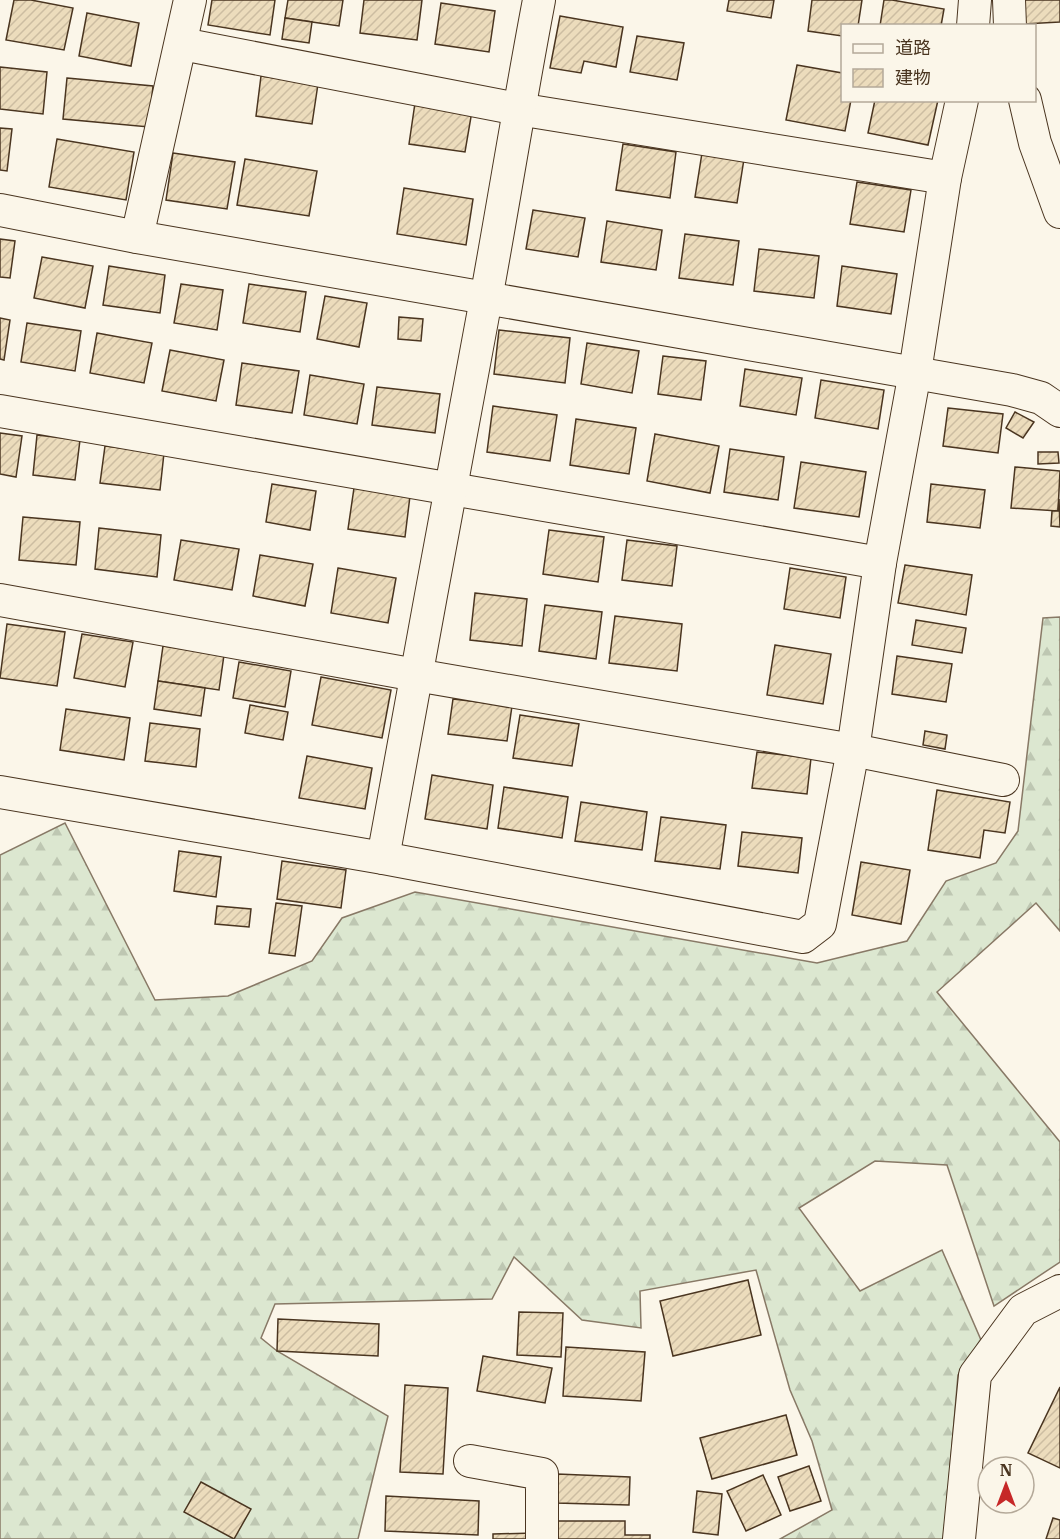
<svg xmlns="http://www.w3.org/2000/svg" width="1060" height="1539" font-family="'IBM Plex Serif','Noto Sans JP',serif">
<defs>
<pattern id="forest-firs" width="22" height="20" patternUnits="userSpaceOnUse" patternTransform="scale(1.5)"><rect width="22" height="20" fill="#dce7d0"/><path d="M5 1l3.5 6h-7zM16 11l3.5 6h-7z" fill="#bec7b2"/></pattern>
<pattern id="building-hatch" width="6" height="6" patternUnits="userSpaceOnUse" patternTransform="scale(1.5)"><rect width="6" height="6" fill="#ecdcbc"/><path d="M-1 1l2-2M0 6l6-6M5 7l2-2" fill="none" stroke="#ccbda1"/></pattern>
</defs>
<rect width="100%" height="100%" fill="#fbf6e9"/>
<polygon fill="url(#forest-firs)" stroke="#887966" stroke-width="1.5" points="1060,617 1060,931 1036,903 937,992 1060,1142 1060,1262 994,1306 947,1165 875,1161 799,1208 860,1291 942,1250 981,1340 958,1375 944,1539 780,1539 832,1510 812,1441 790,1390 756,1270 640,1291 641,1328 582,1320 514,1257 492,1299 275,1304 261,1338 277,1351 388,1416 358,1539 0,1539 0,855 65,823 155,1000 228,996 312,961 342,918 415,892 817,963 907,941 946,881 996,863 1018,831 1043,618"/>
<g fill="url(#building-hatch)" stroke="#4a3520" stroke-width="1.5">
<polygon points="14,0 31,0 73,8 64,50 6,40"/>
<polygon points="212,0 275,0 270,35 208,25"/>
<polygon points="288,0 343,0 339,26 285,18"/>
<polygon points="364,0 422,0 417,40 360,33"/>
<polygon points="729,0 774,0 771,18 727,11"/>
<polygon points="812,0 862,0 858,26 842,26 842,36 808,31"/>
<polygon points="884,0 892,0 944,9 941,26 880,26"/>
<polygon points="1023,0 1060,0 1060,22 1024,24"/>
<polygon points="441,3 495,11 489,52 435,44"/>
<polygon points="87,13 139,23 131,66 79,56"/>
<polygon points="560,16 623,27 616,67 584,61 581,73 550,68"/>
<polygon points="285,18 312,22 309,43 282,39"/>
<polygon points="637,36 684,43 677,80 630,72"/>
<polygon points="797,65 842,73 842,100 851,100 845,131 786,120"/>
<polygon points="0,67 47,72 43,114 0,109"/>
<polygon points="261,76 318,84 312,124 256,116"/>
<polygon points="67,78 153,86 149,127 63,119"/>
<polygon points="875,100 938,100 928,145 868,133"/>
<polygon points="415,103 472,111 465,152 409,144"/>
<polygon points="0,128 12,129 7,171 0,170"/>
<polygon points="57,139 134,152 126,200 49,187"/>
<polygon points="623,144 676,152 670,198 616,190"/>
<polygon points="173,153 235,162 227,209 166,200"/>
<polygon points="702,153 744,159 737,203 695,197"/>
<polygon points="245,159 317,171 309,216 237,205"/>
<polygon points="857,182 911,190 904,232 850,224"/>
<polygon points="404,188 473,199 466,245 397,234"/>
<polygon points="533,210 585,218 578,257 526,249"/>
<polygon points="607,221 662,230 656,270 601,262"/>
<polygon points="685,234 739,241 733,285 679,278"/>
<polygon points="0,239 15,241 10,278 0,277"/>
<polygon points="759,249 819,256 814,298 754,291"/>
<polygon points="42,257 93,266 85,308 34,298"/>
<polygon points="109,266 165,275 160,313 103,305"/>
<polygon points="842,266 897,274 891,314 837,306"/>
<polygon points="181,284 223,290 217,330 174,323"/>
<polygon points="249,284 306,292 300,332 243,323"/>
<polygon points="325,296 367,303 359,347 317,339"/>
<polygon points="399,317 423,319 421,341 398,339"/>
<polygon points="0,318 10,320 4,360 0,359"/>
<polygon points="27,323 81,331 75,371 21,362"/>
<polygon points="499,330 570,338 565,383 494,374"/>
<polygon points="97,333 152,343 144,383 90,373"/>
<polygon points="587,343 639,351 632,393 581,384"/>
<polygon points="170,350 224,360 216,401 162,391"/>
<polygon points="663,356 706,361 701,400 658,394"/>
<polygon points="242,363 299,371 292,413 236,405"/>
<polygon points="745,369 802,378 796,415 740,406"/>
<polygon points="310,375 364,384 357,424 304,415"/>
<polygon points="821,380 884,390 878,429 815,418"/>
<polygon points="377,387 440,394 435,433 372,425"/>
<polygon points="493,406 557,415 550,461 487,452"/>
<polygon points="948,408 1003,414 998,453 943,446"/>
<polygon points="1015,412 1034,422 1023,438 1006,428"/>
<polygon points="576,419 636,428 629,474 570,465"/>
<polygon points="0,433 22,436 16,477 0,474"/>
<polygon points="655,434 719,446 710,493 647,481"/>
<polygon points="37,435 80,440 75,480 33,475"/>
<polygon points="105,446 164,453 160,490 100,483"/>
<polygon points="730,449 784,457 778,500 724,492"/>
<polygon points="1038,452 1058,452 1059,463 1038,464"/>
<polygon points="801,462 866,472 859,517 794,508"/>
<polygon points="1015,467 1060,471 1058,511 1011,508"/>
<polygon points="272,484 316,491 310,530 266,522"/>
<polygon points="931,484 985,490 980,528 927,522"/>
<polygon points="354,488 410,496 405,537 348,529"/>
<polygon points="1059,499 1060,527 1051,526 1052,511 1058,511"/>
<polygon points="23,517 80,522 76,565 19,560"/>
<polygon points="99,528 161,535 157,577 95,569"/>
<polygon points="549,530 604,537 598,582 543,574"/>
<polygon points="181,540 239,549 232,590 174,580"/>
<polygon points="627,540 677,546 672,586 622,580"/>
<polygon points="260,555 313,564 305,606 253,596"/>
<polygon points="905,565 972,575 966,615 898,603"/>
<polygon points="338,568 396,578 388,623 331,613"/>
<polygon points="790,568 846,577 840,618 784,609"/>
<polygon points="475,593 527,599 522,646 470,640"/>
<polygon points="545,605 602,612 596,659 539,651"/>
<polygon points="615,616 682,624 677,671 609,663"/>
<polygon points="916,620 966,628 962,653 912,645"/>
<polygon points="7,624 65,632 57,686 0,678"/>
<polygon points="82,634 133,642 125,687 74,678"/>
<polygon points="775,645 831,654 823,704 767,695"/>
<polygon points="163,646 224,655 219,690 158,681"/>
<polygon points="897,656 952,664 946,702 892,694"/>
<polygon points="239,662 291,671 285,707 233,698"/>
<polygon points="321,677 391,690 382,738 312,725"/>
<polygon points="158,681 205,688 201,716 154,709"/>
<polygon points="453,699 512,706 507,741 448,734"/>
<polygon points="250,705 288,712 283,740 245,733"/>
<polygon points="66,709 130,718 124,760 60,750"/>
<polygon points="520,715 579,724 572,766 513,758"/>
<polygon points="150,723 200,729 196,767 145,761"/>
<polygon points="925,731 947,735 945,749 923,745"/>
<polygon points="757,752 811,758 807,794 752,788"/>
<polygon points="307,756 372,768 365,809 299,798"/>
<polygon points="432,775 493,785 487,829 425,819"/>
<polygon points="504,787 568,797 562,838 498,828"/>
<polygon points="937,790 1010,802 1005,833 984,830 980,858 928,850"/>
<polygon points="581,802 647,812 642,850 575,841"/>
<polygon points="661,817 726,825 720,869 655,861"/>
<polygon points="742,832 802,838 798,873 738,866"/>
<polygon points="179,851 221,857 216,897 174,891"/>
<polygon points="282,861 346,870 341,908 277,899"/>
<polygon points="861,862 910,870 901,924 852,915"/>
<polygon points="276,903 302,906 295,956 269,953"/>
<polygon points="217,906 251,909 249,927 215,924"/>
<polygon points="748,1280 761,1335 673,1356 660,1301"/>
<polygon points="519,1312 563,1313 561,1357 517,1355"/>
<polygon points="278,1319 379,1324 378,1356 277,1351"/>
<polygon points="566,1347 645,1352 641,1401 563,1396"/>
<polygon points="483,1356 552,1368 545,1403 477,1391"/>
<polygon points="405,1385 448,1388 443,1474 400,1472"/>
<polygon points="1060,1387 1060,1468 1028,1453"/>
<polygon points="786,1415 797,1455 712,1479 700,1438"/>
<polygon points="809,1466 821,1501 790,1511 778,1477"/>
<polygon points="557,1474 630,1477 629,1505 556,1503"/>
<polygon points="763,1475 781,1515 746,1531 727,1491"/>
<polygon points="201,1482 251,1509 234,1539 184,1512"/>
<polygon points="697,1491 722,1494 718,1535 693,1532"/>
<polygon points="386,1496 479,1501 478,1535 385,1531"/>
<polygon points="1053,1518 1060,1520 1060,1539 1046,1539"/>
<polygon points="548,1521 625,1521 625,1535 650,1535 650,1539 549,1539"/>
<polygon points="534,1533 534,1539 493,1539 493,1534"/>
</g>
<g fill="none" stroke-linecap="round" stroke-linejoin="round">
<g stroke="#4a3520" stroke-width="34">
<g id="minor">
<polyline points="1009,0 1010,26"/>
<polyline points="973,26 975,0"/>
<polyline points="182,44 518,109 945,178"/>
<polyline points="1025,100 1035,143 1060,212"/>
<polyline points="0,210 137,237 1012,390 1041,398 1060,411"/>
<polyline points="137,237 190,0"/>
<polyline points="0,411 880,563"/>
<polyline points="0,600 416,675 853,750 1003,780"/>
<polyline points="0,792 383,858 803,937 820,924 853,750 880,563 915,372 945,178 962,100"/>
<path d="M383,858C416,671 452,486 486,299C504,200 520,100 539,0"/>
<polyline points="470,1461 542,1474 542,1539"/>
<polyline points="959,1539 975,1375 1023,1310 1060,1291"/>
</g>
</g>
<use href="#minor" stroke="#fbf6e9" stroke-width="32"/>
</g>
<rect x="841" y="24" width="195" height="78" fill="#fbf6e9" stroke="#b4a999" stroke-width="1.5"/>
<rect x="853" y="44" width="30" height="9" fill="#fbf6e9" stroke="#b4a999" stroke-width="1.5"/>
<text x="895" y="54" font-size="18" fill="#4a3520">道路</text>
<rect x="853" y="69" width="30" height="18" fill="url(#building-hatch)" stroke="#b4a999" stroke-width="1.5"/>
<text x="895" y="84" font-size="18" fill="#4a3520">建物</text>
<g transform="translate(1006 1485)"><circle r="28" fill="#fbf6e9" stroke="#b4a999" stroke-width="1.5"/>
<path d="M0-4.5L10 22L0 15L-10 22Z" fill="#c62828"/>
<text y="-9" font-size="16" font-weight="bold" text-anchor="middle" fill="#4a3520">N</text>
</g>
</svg>
